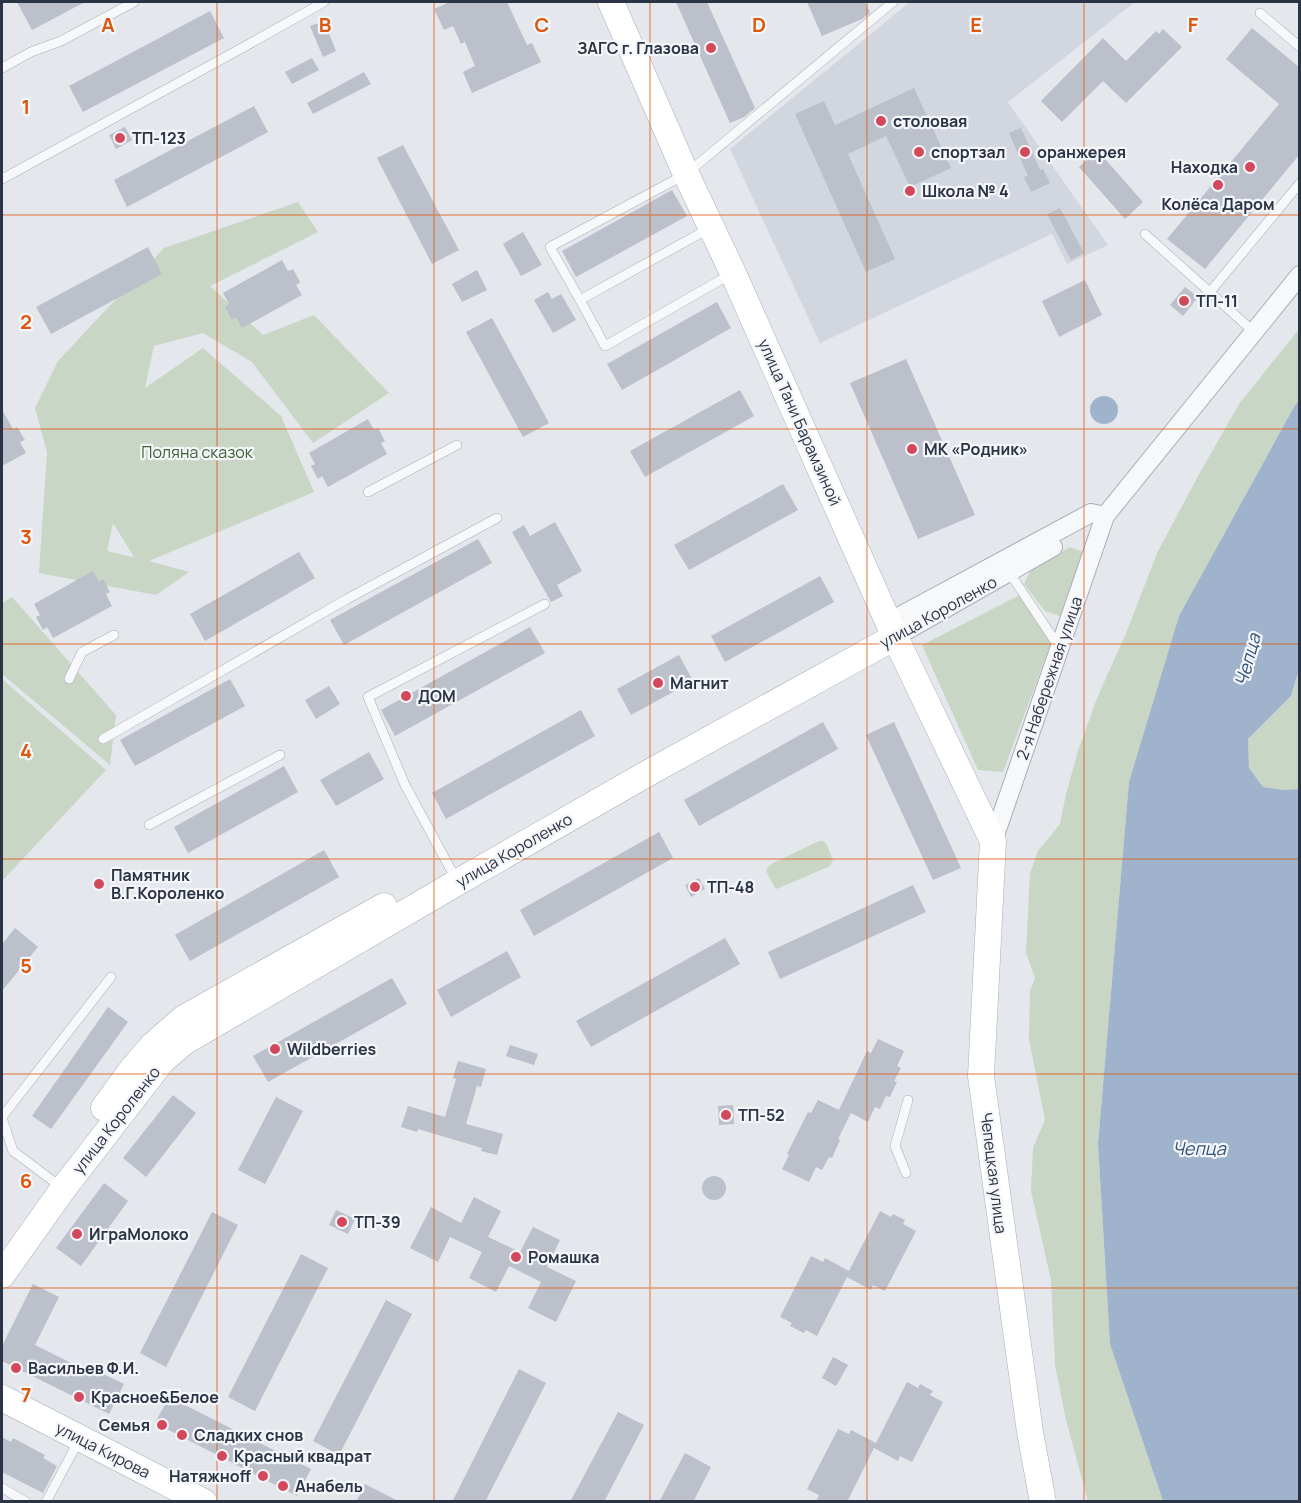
<svg xmlns="http://www.w3.org/2000/svg" width="1301" height="1503" font-family="Manrope,sans-serif">
<rect width="100%" height="100%" fill="#e4e7ec"/>
<polygon fill="#d2d6de" points="910,2 1135,2 1008,102 1108,245 1067,264 1052,234 820,343 730,149"/>
<g fill="#c9d6c5" fill-rule="evenodd">
<path d="M298,202L318,232L210,286L263,335L314,315L389,393L313,443L252,362L203,333L154,346L145,388L203,348L281,416L314,492L149,561L189,572L156,595L39,573L47,452L35,408L58,361L164,248ZM113,523L134,557H133L107,551Z"/>
<polygon points="1299,329 1299,400 1294,407 1179,616 1129,783 1098,1144 1110,1344 1163,1501 1088,1501 1066,1420 1055,1365 1051,1280 1031,1191 1033,1148 1045,1120 1029,1039 1030,991 1035,978 1026,953 1030,874 1038,851 1060,824 1066,794 1078,751 1097,698 1127,631 1157,553 1198,476 1239,404"/>
<polygon points="1070,547 1083,552 1060,616 1045,611 1024,584 1030,571"/>
<polygon points="1020,595 1051,643 1003,772 978,770 922,645"/>
<polygon points="12,597 116,715 110,765 2,674 2,603"/>
<polygon points="1299,670 1299,789 1285,790 1263,787 1249,768 1248,739 1291,696"/>
<polygon points="2,679 106,770 2,881"/>
<polygon points="819,841 823,841 826,843 833,860 830,866 779,888 776,889 774,886 766,871 768,867 773,863"/>
</g>
<g fill="#9fb4cc">
<circle cx="1104" cy="410" r="14"/>
<polygon points="1299,400 1299,670 1291,696 1248,739 1249,768 1263,787 1285,790 1299,789 1299,1501 1163,1501 1110,1344 1098,1144 1129,782 1179,616 1294,407"/>
</g>
<g fill="#bbc0ca">
<polygon points="17,2 85,2 32,30"/>
<polygon points="450,2 507,2 527,45 532,43 541,62 472,93 463,72 475,66 465,42 461,44 453,26 444,30 434,9"/>
<polygon points="676,2 707,2 755,108 744,117 730,123"/>
<polygon points="807,2 865,2 870,13 862,19 822,36"/>
<polygon points="210,11 224,38 83,112 69,86"/>
<polygon points="324,21 336,51 323,57 310,26"/>
<polygon points="1252,28 1299,67 1299,155 1205,269 1167,239 1279,104 1226,59"/>
<polygon points="1163,29 1182,47 1126,103 1103,81 1062,122 1041,101 1103,38 1126,61 1156,31 1159,34"/>
<polygon points="312,58 319,70 292,84 285,72"/>
<polygon points="364,72 371,84 313,114 307,103"/>
<polygon points="914,88 951,168 910,187 886,136 848,154 895,259 866,272 795,114 824,101 835,125"/>
<polygon points="254,106 268,132 127,207 114,180"/>
<polygon points="125,127 132,140 116,149 109,135"/>
<polygon points="1021,128 1040,170 1043,169 1050,183 1031,192 1024,177 1028,176 1009,133"/>
<polygon points="403,145 459,250 432,264 377,158"/>
<polygon points="1097,150 1143,202 1125,219 1079,167"/>
<polygon points="672,190 687,216 576,277 562,251"/>
<polygon points="1060,208 1084,253 1071,260 1047,214"/>
<polygon points="523,232 542,265 521,276 503,244"/>
<polygon points="148,247 162,274 51,334 36,307"/>
<polygon points="282,260 288,271 293,269 300,282 296,285 302,295 242,328 236,317 232,320 225,307 229,304 223,293"/>
<polygon points="477,270 487,290 462,302 452,284"/>
<polygon points="1085,280 1102,315 1059,337 1042,301"/>
<polygon points="1185,287 1198,297 1183,316 1170,305"/>
<polygon points="548,292 552,299 561,294 576,320 553,333 534,300"/>
<polygon points="717,302 731,328 622,390 607,364"/>
<polygon points="492,318 549,423 523,437 466,332"/>
<polygon points="906,359 975,515 918,539 850,383"/>
<polygon points="740,390 754,416 645,477 630,451"/>
<polygon points="2,410 13,429 17,427 25,440 20,442 26,453 2,466"/>
<polygon points="368,419 374,430 378,428 385,441 381,443 387,454 328,487 322,476 318,479 311,466 315,464 309,453"/>
<polygon points="783,484 798,510 689,570 674,545"/>
<polygon points="555,522 582,571 557,585 563,596 551,602 512,532 524,525 530,536"/>
<polygon points="478,539 492,563 344,645 330,620"/>
<polygon points="299,552 315,578 205,641 190,614"/>
<polygon points="93,571 99,582 103,579 110,592 106,594 112,606 53,638 47,627 43,630 36,617 40,615 34,604"/>
<polygon points="820,576 834,602 725,662 711,636"/>
<polygon points="530,627 545,653 395,736 381,710"/>
<polygon points="679,655 693,681 631,715 617,689"/>
<polygon points="230,679 245,706 135,766 120,740"/>
<polygon points="329,686 340,704 316,719 305,700"/>
<polygon points="581,710 595,736 446,819 432,793"/>
<polygon points="823,722 838,749 699,826 684,800"/>
<polygon points="894,722 961,868 933,880 866,735"/>
<polygon points="369,752 384,779 336,806 320,780"/>
<polygon points="284,766 298,792 188,853 174,827"/>
<polygon points="659,832 673,858 534,936 520,910"/>
<polygon points="324,850 339,877 190,961 175,935"/>
<polygon points="699,878 705,889 691,897 685,885"/>
<polygon points="913,885 926,912 780,979 768,952"/>
<polygon points="15,928 38,947 2,991 2,944"/>
<polygon points="725,938 740,964 591,1047 576,1021"/>
<polygon points="507,951 521,977 451,1017 437,990"/>
<polygon points="392,978 407,1004 268,1082 253,1056"/>
<polygon points="108,1007 128,1022 51,1129 32,1116"/>
<polygon points="878,1039 904,1051 897,1066 901,1068 894,1081 897,1082 890,1097 886,1096 880,1109 875,1107 868,1122 851,1113 838,1139 840,1140 832,1158 829,1157 822,1170 816,1167 809,1182 782,1169 789,1155 787,1154 808,1112 811,1113 818,1100 839,1110 867,1051 871,1053"/>
<polygon points="510,1045 538,1054 534,1065 506,1056"/>
<polygon points="458,1061 486,1069 481,1087 477,1086 466,1124 503,1134 497,1155 481,1151 482,1148 418,1129 417,1132 401,1127 408,1106 445,1117 456,1079 453,1078"/>
<polygon points="173,1095 196,1113 146,1177 123,1158"/>
<polygon points="276,1097 303,1111 265,1184 238,1170"/>
<polygon points="733,1105 734,1124 719,1125 718,1106"/>
<circle cx="714" cy="1188" r="12"/>
<polygon points="104,1183 128,1201 81,1266 56,1248"/>
<polygon points="474,1197 501,1211 488,1237 520,1252 533,1227 560,1240 547,1267 576,1281 556,1322 528,1308 541,1282 509,1266 496,1292 469,1278 482,1252 450,1237 438,1262 410,1248 431,1207 461,1223"/>
<polygon points="336,1210 355,1219 348,1234 329,1225"/>
<polygon points="880,1211 891,1217 893,1214 905,1220 903,1224 916,1231 885,1291 873,1285 871,1290 847,1277 817,1336 806,1330 804,1333 790,1326 792,1323 780,1317 811,1256 823,1262 825,1258 849,1271"/>
<polygon points="212,1212 238,1225 166,1367 140,1353"/>
<polygon points="301,1254 328,1268 255,1411 228,1397"/>
<polygon points="33,1284 59,1297 35,1345 97,1376 99,1372 124,1384 109,1414 2,1361 2,1346"/>
<polygon points="386,1300 412,1314 339,1455 313,1441"/>
<polygon points="833,1357 848,1365 836,1386 822,1378"/>
<polygon points="519,1369 546,1383 485,1502 452,1502"/>
<polygon points="907,1382 918,1388 920,1384 933,1391 930,1395 943,1402 912,1462 900,1456 898,1461 874,1448 847,1502 816,1502 819,1495 807,1489 838,1429 849,1434 851,1430 876,1443"/>
<polygon points="169,1397 311,1469 297,1496 155,1423"/>
<polygon points="618,1412 644,1425 604,1502 570,1502"/>
<polygon points="2,1437 11,1442 13,1438 45,1455 43,1458 57,1466 43,1493 2,1472"/>
<polygon points="685,1453 711,1467 693,1502 659,1502"/>
<polygon points="365,1484 400,1502 356,1502"/>
</g>
<g fill="none" stroke-linecap="round" stroke-linejoin="round">
<g stroke="#a9aeb7" stroke-width="10">
<g id="lane">
<polyline points="1260,13 1300,47"/>
<polyline points="2,68 31,52 61,41 134,2"/>
<polyline points="2,179 242,48 324,2"/>
<polyline points="710,228 580,300 550,247 686,174 893,2"/>
<polyline points="1145,234 1254,332"/>
<polyline points="1210,292 1300,183"/>
<polyline points="580,300 605,346 731,274"/>
<polyline points="368,492 457,445"/>
<polyline points="1009,572 1059,647"/>
<polyline points="69,679 82,652 114,635"/>
<polyline points="103,739 347,599 497,518"/>
<polyline points="149,825 280,755"/>
<polyline points="457,881 405,785 368,697 545,604"/>
<polyline points="2,1117 111,977"/>
<polyline points="2,1118 13,1151 61,1187"/>
<polyline points="906,1173 895,1146 908,1100"/>
<polyline points="2,1488 26,1502"/>
<polyline points="46,1502 79,1440"/>
</g>
</g>
<g stroke="#a9aeb7" stroke-width="20">
<g id="street">
<polyline points="889,622 1091,513 1105,516"/>
<polyline points="895,637 1053,547"/>
<polyline points="993,841 1105,516 1300,275"/>
</g>
</g>
<g stroke="#a9aeb7" stroke-width="27">
<g id="secondary">
<polyline points="611,2 686,174 733,273 895,637 993,841 981,1076 1030,1432 1043,1502"/>
<polyline points="104,1108 133,1068 152,1046 184,1018 384,906"/>
<polyline points="2,1275 63,1189 162,1061 184,1042 458,882 650,772 895,637"/>
<polyline points="2,1398 204,1502"/>
</g>
</g>
<use href="#lane" stroke="#f7f8fa" stroke-width="9"/>
<use href="#street" stroke="#f7f8fa" stroke-width="18"/>
<use href="#secondary" stroke="#fff" stroke-width="26"/>
</g>
<path fill="none" stroke="#df570f" stroke-width="1.5" stroke-opacity="0.55" d="M217,2V1502M434,2V1502M650,2V1502M867,2V1502M1084,2V1502M2,215H1300M2,429H1300M2,644H1300M2,859H1300M2,1074H1300M2,1288H1300"/>
<g fill="#d1495b" stroke="#f4f6f9" stroke-width="2">
<circle cx="711" cy="48" r="6"/>
<circle cx="881" cy="121" r="6"/>
<circle cx="120" cy="138" r="6"/>
<circle cx="919" cy="152" r="6"/>
<circle cx="1025" cy="152" r="6"/>
<circle cx="1250" cy="167" r="6"/>
<circle cx="1218" cy="185" r="6"/>
<circle cx="910" cy="191" r="6"/>
<circle cx="1184" cy="301" r="6"/>
<circle cx="912" cy="449" r="6"/>
<circle cx="658" cy="683" r="6"/>
<circle cx="406" cy="696" r="6"/>
<circle cx="99" cy="884" r="6"/>
<circle cx="695" cy="887" r="6"/>
<circle cx="275" cy="1049" r="6"/>
<circle cx="726" cy="1115" r="6"/>
<circle cx="342" cy="1222" r="6"/>
<circle cx="77" cy="1234" r="6"/>
<circle cx="516" cy="1257" r="6"/>
<circle cx="16" cy="1368" r="6"/>
<circle cx="79" cy="1397" r="6"/>
<circle cx="162" cy="1425" r="6"/>
<circle cx="182" cy="1435" r="6"/>
<circle cx="222" cy="1456" r="6"/>
<circle cx="263" cy="1476" r="6"/>
<circle cx="283" cy="1486" r="6"/>
</g>
<g text-anchor="middle" stroke-width="4.5" stroke-linejoin="round" paint-order="stroke">
<g font-size="16" font-weight="bold" fill="#2b3445" stroke="#f4f6f9" text-anchor="start">
<text x="699" y="54" text-anchor="end">ЗАГС г. Глазова</text>
<text x="893" y="127">столовая</text>
<text x="132" y="144">ТП-123</text>
<text x="931" y="158">спортзал</text>
<text x="1037" y="158">оранжерея</text>
<text x="1238" y="173" text-anchor="end">Находка</text>
<text x="922" y="197">Школа № 4</text>
<text x="1218" y="210" text-anchor="middle">Колёса Даром</text>
<text x="1196" y="307">ТП-11</text>
<text x="924" y="455">МК «Родник»</text>
<text x="670" y="689">Магнит</text>
<text x="418" y="702">ДОМ</text>
<text x="111" y="881">Памятник<tspan x="111" dy="18">В.Г.Короленко</tspan></text>
<text x="707" y="893">ТП-48</text>
<text x="287" y="1055">Wildberries</text>
<text x="738" y="1121">ТП-52</text>
<text x="354" y="1228">ТП-39</text>
<text x="89" y="1240">ИграМолоко</text>
<text x="528" y="1263">Ромашка</text>
<text x="28" y="1374">Васильев Ф.И.</text>
<text x="91" y="1403">Красное&amp;Белое</text>
<text x="150" y="1431" text-anchor="end">Семья</text>
<text x="194" y="1441">Сладких снов</text>
<text x="234" y="1462">Красный квадрат</text>
<text x="251" y="1482" text-anchor="end">Натяжноff</text>
<text x="295" y="1492">Анабель</text>
</g>
<g font-size="16" fill="#2b3445" stroke="#f4f6f9">
<text transform="translate(800 422) rotate(66)" y="6">улица Тани Барамзиной</text>
<text transform="translate(938 612) rotate(-29)" y="6">улица Короленко</text>
<text transform="translate(1049 678) rotate(-71)" y="6">2-я Набережная улица</text>
<text transform="translate(514 850) rotate(-30)" y="6">улица Короленко</text>
<text transform="translate(116 1120) rotate(-52)" y="6">улица Короленко</text>
<text transform="translate(994 1173) rotate(83)" y="6">Чепецкая улица</text>
<text transform="translate(103 1450) rotate(27)" y="6">улица Кирова</text>
</g>
<g font-size="16" fill="#3f6138" stroke="#f4f6f9">
<text x="197" y="458">Поляна сказок</text>
</g>
<g font-size="18" font-style="italic" fill="#34527a" stroke="#f4f6f9">
<text transform="translate(1248 660) rotate(-75)" y="6">Чепца</text>
<text x="1199" y="1155">Чепца</text>
</g>
</g>
<g font-size="20" text-anchor="middle" font-weight="bold" fill="#df570f" stroke="#f4f6f9" stroke-width="4.5" stroke-linejoin="round" paint-order="stroke">
<text x="108" y="32">A</text>
<text x="325" y="32">B</text>
<text x="542" y="32">C</text>
<text x="759" y="32">D</text>
<text x="976" y="32">E</text>
<text x="1193" y="32">F</text>
<text x="26" y="114">1</text>
<text x="26" y="329">2</text>
<text x="26" y="544">3</text>
<text x="26" y="758">4</text>
<text x="26" y="973">5</text>
<text x="26" y="1188">6</text>
<text x="26" y="1402">7</text>
</g>
<rect width="1301" height="1503" fill="none" stroke="#2b3445" stroke-width="6"/>
</svg>
